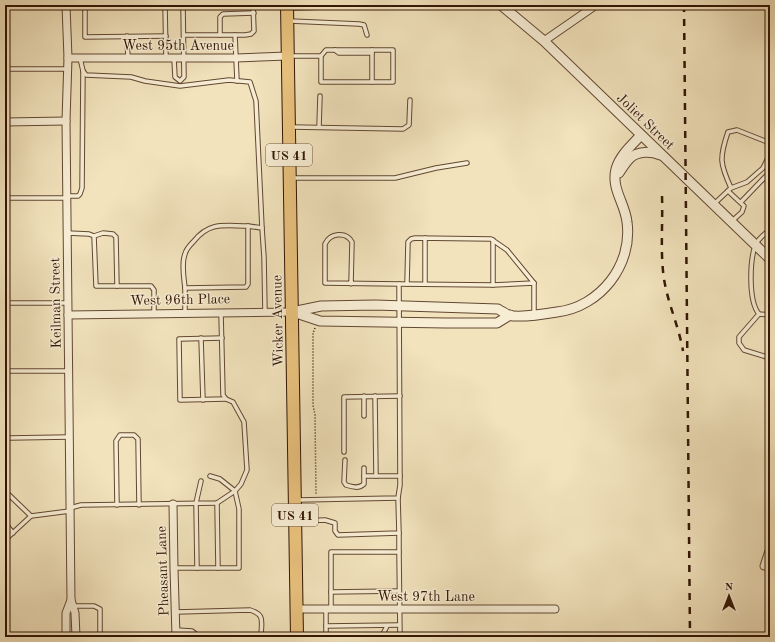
<svg xmlns="http://www.w3.org/2000/svg" width="775" height="642" font-family="'Old Standard TT',serif">
<rect width="100%" height="100%" fill="#f2e3bd"/>
<filter id="stains"><feTurbulence type="fractalNoise" baseFrequency=".005" numOctaves="4"/><feColorMatrix values="0 0 0 0 .2 0 0 0 0 .09 0 0 0 0 .02 0 0 0 .5 -.17"/></filter>
<radialGradient id="worn" r=".72"><stop offset=".6" stop-color="#630" stop-opacity="0"/><stop offset="1" stop-color="#630" stop-opacity=".3"/></radialGradient>
<g fill="none" stroke-linecap="round" stroke-linejoin="round">
<g stroke="#624832" stroke-width="5.5">
<g id="service">
<polyline points="85,5 85,37 166,36"/>
<polyline points="165,5 166,58"/>
<polyline points="290,8 328,7 339,5"/>
<polyline points="290,21 359,24 364,25 367,35"/>
<polyline points="184,35 245,35 251,34 254,31 253,5"/>
<polyline points="220,35 220,17 223,14 254,13"/>
<polyline points="235,35 237,81"/>
<polyline points="127,36 128,58"/>
<polyline points="335,50 339,53 372,53"/>
<polyline points="291,56 321,56 321,82 372,82 372,50"/>
<polyline points="321,56 326,50 393,50 393,82 372,82"/>
<polyline points="80,58 83,71 86,75 131,77 145,81 180,86 229,80 250,82 256,101 262,228"/>
<polyline points="174,59 175,77 180,81 184,77 183,5"/>
<polyline points="5,69 68,69"/>
<polyline points="292,127 403,129 409,125 410,100"/>
<polyline points="319,127 320,96"/>
<polyline points="292,178 395,178 436,168 467,163"/>
<path d="M731,188C720,164 719,158 728,132L737,130L770,143"/>
<polyline points="728,191 744,206 742,212 731,222"/>
<polyline points="67,196 78,196 80,194 82,188 83,71"/>
<polyline points="5,198 67,198"/>
<polyline points="741,202 766,176"/>
<polyline points="714,204 731,188 747,182 763,168 770,154"/>
<path d="M770,230C764,234 758,239 755,246C750,261 748,301 759,314L770,315"/>
<polyline points="67,233 89,234 94,236 96,286 151,286 154,290 154,314"/>
<polyline points="94,236 103,233 113,234 116,237 117,286"/>
<polyline points="399,284 493,285 534,283 534,315"/>
<polyline points="407,284 408,242 411,239 415,238 491,239 507,250 534,283"/>
<polyline points="425,284 425,238"/>
<polyline points="493,285 493,240"/>
<path d="M185,288C184,278 181,264 185,254C186,249 190,245 194,241C210,221 225,226 248,226"/>
<polyline points="5,303 68,303"/>
<polyline points="185,313 185,288 246,287 248,284 248,226 262,228 264,257 265,312"/>
<polyline points="759,314 739,337 739,343 744,350 770,358"/>
<polyline points="201,338 203,400"/>
<polyline points="222,338 179,339 180,400 226,399"/>
<polyline points="5,371 69,371"/>
<polyline points="364,396 364,416"/>
<polyline points="375,396 376,476"/>
<polyline points="9,438 69,437"/>
<polyline points="344,452 344,397 400,396"/>
<path d="M345,460L344,482L346,485C352,487 359,489 364,484V468"/>
<polyline points="364,476 400,476"/>
<polyline points="5,491 31,516"/>
<path d="M298,500L398,498L400,485L399,284L325,283V244C330,233 346,231 352,242L351,284"/>
<polyline points="217,503 218,568"/>
<polyline points="117,505 116,441 120,435 134,435 138,439 139,505"/>
<polyline points="70,508 81,505 217,503 235,491 220,479 210,476"/>
<polyline points="298,521 325,520 335,523 335,531 338,535 399,533 398,498"/>
<polyline points="5,523 13,533"/>
<polyline points="5,540 31,516 70,511"/>
<polyline points="399,552 399,533"/>
<polyline points="174,568 239,568 239,509 235,491 241,484 247,470 244,422 233,402 226,399 223,395 221,313"/>
<polyline points="197,568 196,503 201,481"/>
<polyline points="331,592 399,591"/>
<polyline points="73,606 94,606 100,609 100,637"/>
<polyline points="326,609 326,637"/>
<polyline points="331,609 331,552 399,552 400,637"/>
<path d="M176,612L250,610C266,615 261,622 261,637"/>
<polyline points="326,626 399,625"/>
<polyline points="176,630 192,631 197,635 197,637"/>
<polyline points="383,637 383,634 387,626"/>
</g>
</g>
<g stroke="#624832" stroke-width="9">
<g id="minor">
<polyline points="66,5 68,58 66,121 71,600 75,613 76,637"/>
<polyline points="544,41 596,5"/>
<polyline points="68,58 236,58 287,56"/>
<polyline points="5,122 66,121"/>
<polyline points="68,315 292,312"/>
<polyline points="173,504 174,568 176,637"/>
<polyline points="764,566 770,548"/>
<polyline points="296,609 555,609"/>
<polyline points="66,637 66,613 71,600"/>
</g>
</g>
<g stroke="#624832" stroke-width="11">
<g id="tertiary">
<polyline points="501,5 544,41 770,259"/>
<path d="M619,173C622,168 626,162 630,158C638,151 651,151 660,155"/>
<path d="M292,312L321,306L375,305L498,309C501,311 505,313 508,315C518,318 545,314 557,312C600,307 633,265 627,222C625,203 611,189 616,169C620,155 632,145 641,135"/>
<polyline points="293,312 320,321 446,323 497,323 510,315"/>
</g>
</g>
<g stroke="#321504" stroke-width="14">
<polyline id="trunk" points="287,5 297,637"/>
</g>
<polyline stroke="#321504" stroke-width="1.5" stroke-dasharray="1 2" stroke-linecap="butt" points="315,328 313,333 313,405 315,415 316,494"/>
<use href="#service" stroke="#f7edd4" stroke-width="3.5"/>
<use href="#minor" stroke="#f7edd4" stroke-width="7"/>
<use href="#tertiary" stroke="#f7edd4" stroke-width="9"/>
<use href="#trunk" stroke="#e9c27e" stroke-width="12"/>
<g stroke="#321504" stroke-width="2.5" stroke-dasharray="7 7" stroke-linecap="butt">
<polyline points="684,5 690,637"/>
<path d="M662,196C663,223 660,252 664,279C668,304 679,327 683,351"/>
</g>
</g>
<g text-anchor="middle" stroke-width="3" stroke-linejoin="round" paint-order="stroke">
<g fill="#f7edd4" stroke="#6d5642" stroke-width="1">
<rect x="266" y="144" width="46" height="22" rx="3"/>
<rect x="272" y="504" width="46" height="22" rx="3"/>
</g>
<g font-size="13" font-weight="bold" fill="#321504">
<text x="289" y="160">US 41</text>
<text x="295" y="520">US 41</text>
</g>
<g font-size="14" fill="#321504" stroke="#f7edd4">
<text x="178" y="50">West 95th Avenue</text>
<text transform="translate(646 121) rotate(44)" y="5">Joliet Street</text>
<text transform="translate(180 299) rotate(-1)" y="5">West 96th Place</text>
<text transform="translate(55 303) rotate(-91)" y="5">Keilman Street</text>
<text transform="translate(277 321) rotate(-91)" y="5">Wicker Avenue</text>
<text transform="translate(162 571) rotate(-92)" y="5">Pheasant Lane</text>
<text x="426" y="601">West 97th Lane</text>
</g>
</g>
<rect width="775" height="642" fill="none" stroke="#f2e3bd" stroke-width="20"/>
<rect x="6" y="6" width="763" height="630" fill="none" stroke="#321504" stroke-width="2"/>
<rect x="10" y="10" width="755" height="622" fill="none" stroke="#321504"/>
<g transform="translate(729 596)" stroke="#f7edd4" stroke-width="3" paint-order="stroke">
<path d="M0-3L7 15L0 10L-7 15Z" fill="#321504"/>
<text y="-6" font-size="11" font-weight="bold" text-anchor="middle" fill="#321504">N</text>
</g>
<rect width="100%" height="100%" filter="url(#stains)"/>
<rect width="100%" height="100%" fill="url(#worn)"/>
</svg>
